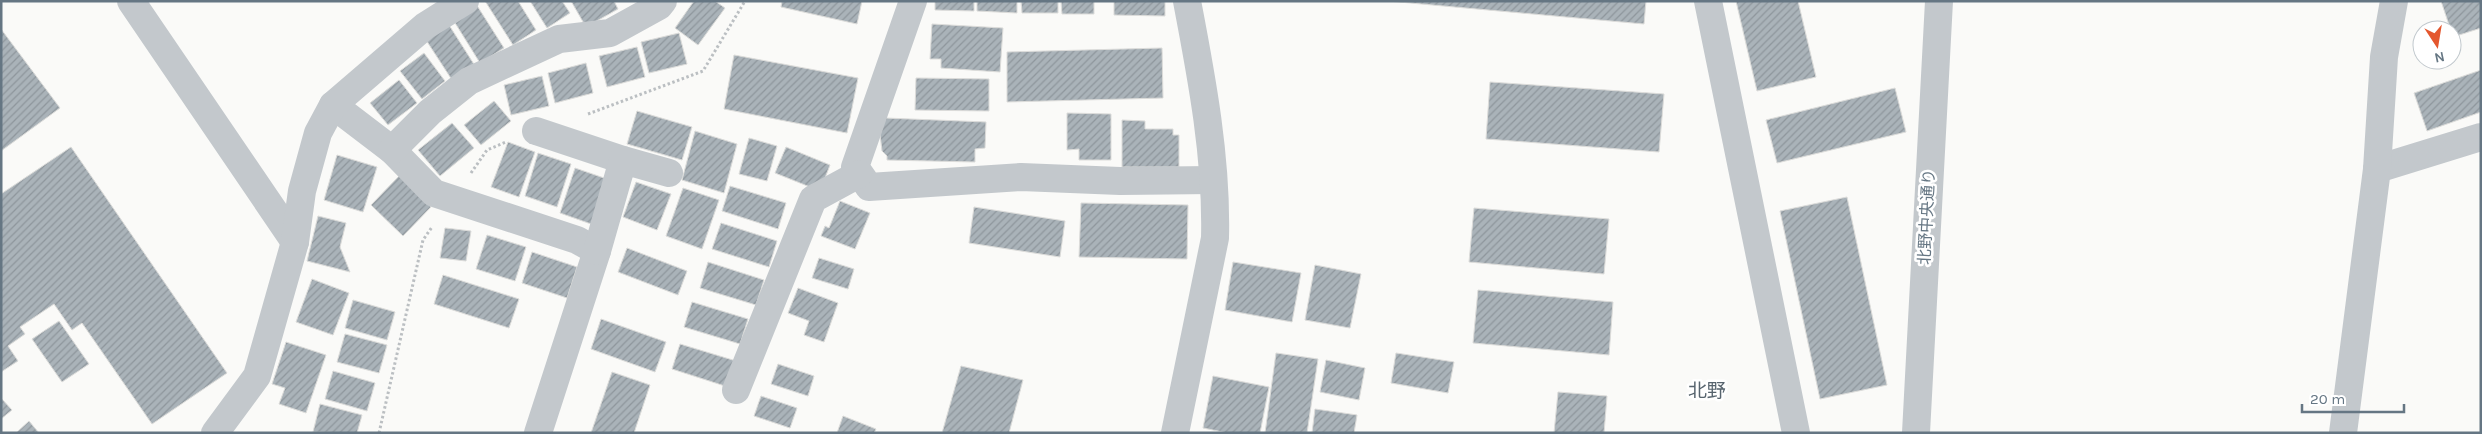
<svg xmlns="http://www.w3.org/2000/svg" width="2482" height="434" font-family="Karla,'Noto Sans JP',sans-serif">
<defs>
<pattern id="building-hatch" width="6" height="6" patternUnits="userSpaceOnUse" patternTransform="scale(1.25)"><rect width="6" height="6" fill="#aab3b9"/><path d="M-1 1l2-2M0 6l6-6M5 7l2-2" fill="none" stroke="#8e969c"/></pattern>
</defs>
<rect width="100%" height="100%" fill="#fafaf8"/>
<g fill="url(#building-hatch)" stroke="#dcdcda">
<polygon points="485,1 518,1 536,30 513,45"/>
<polygon points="530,1 562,1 570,13 547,28"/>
<polygon points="571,1 614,1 618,9 586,27"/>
<polygon points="694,1 715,1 725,8 698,45 675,28"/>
<polygon points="782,1 862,1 857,24 781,7"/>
<polygon points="935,1 974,1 974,11 935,10"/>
<polygon points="977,1 1017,1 1017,13 977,11"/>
<polygon points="1021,1 1058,1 1058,13 1022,13"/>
<polygon points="1061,1 1094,1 1094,14 1062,14"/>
<polygon points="1114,1 1165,1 1165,16 1114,15"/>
<polygon points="1388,1 1646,1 1644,24"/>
<polygon points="1736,1 1798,1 1816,77 1757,91"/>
<polygon points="2441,1 2481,1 2481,28 2453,37"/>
<polygon points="476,4 504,48 480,63 452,18"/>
<polygon points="932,24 1003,28 1000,72 941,68 941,59 930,59"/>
<polygon points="449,25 477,69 454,83 426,40"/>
<polygon points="1,29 60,108 1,151"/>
<polygon points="679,33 687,64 649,73 641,42"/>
<polygon points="637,47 645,77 607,87 599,56"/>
<polygon points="1162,48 1163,98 1007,102 1007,52"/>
<polygon points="424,53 445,81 422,99 400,71"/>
<polygon points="734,55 858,78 847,133 724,109"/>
<polygon points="586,63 593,93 555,103 548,73"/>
<polygon points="2481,70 2481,112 2427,131 2414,93"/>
<polygon points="542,76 549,106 511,115 504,85"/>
<polygon points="916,78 989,79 989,111 915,110"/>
<polygon points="399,80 417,103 388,125 370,103"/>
<polygon points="1490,82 1664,94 1659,152 1486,139"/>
<polygon points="1895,88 1906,132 1777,163 1766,120"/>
<polygon points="494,101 511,121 481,145 464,125"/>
<polygon points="637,111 692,127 682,160 627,144"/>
<polygon points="1067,113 1111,114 1111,160 1079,160 1079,149 1067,150"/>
<polygon points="885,118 986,122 985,148 975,149 975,162 887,160 887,156 882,151 880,134"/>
<polygon points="1122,120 1145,121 1145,129 1173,129 1173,135 1179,135 1179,167 1122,167"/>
<polygon points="452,123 474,148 440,176 418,150"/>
<polygon points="695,131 737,144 724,193 682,180"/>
<polygon points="749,138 777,146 767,181 739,174"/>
<polygon points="508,142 535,152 519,197 491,187"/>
<polygon points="71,147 227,373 152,424 82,323 72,330 54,304 20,327 25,334 8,346 18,361 1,372 1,194"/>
<polygon points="786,147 830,165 820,191 775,173"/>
<polygon points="538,153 571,164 557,207 525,196"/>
<polygon points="337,155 377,167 363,212 324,200"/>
<polygon points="575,168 607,179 591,224 560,213"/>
<polygon points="399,176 431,207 403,236 371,205"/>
<polygon points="636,182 671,194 657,230 623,217"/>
<polygon points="730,186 786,203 778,229 722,211"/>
<polygon points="683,188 719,200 702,249 666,236"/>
<polygon points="1847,197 1887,385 1820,399 1780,211"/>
<polygon points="840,201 870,213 855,249 821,236 825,226 829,228"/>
<polygon points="1081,203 1188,205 1187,259 1079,257"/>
<polygon points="974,207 1065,221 1060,257 969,243"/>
<polygon points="1474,208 1609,219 1604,274 1469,262"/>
<polygon points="318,216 346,223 340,247 350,272 307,261"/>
<polygon points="721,223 777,241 769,267 712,249"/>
<polygon points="445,228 471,231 466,261 440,258"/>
<polygon points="487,235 526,247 515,281 476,269"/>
<polygon points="627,248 687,271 678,295 618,272"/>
<polygon points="532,252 577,267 567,298 522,283"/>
<polygon points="819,258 854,269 848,289 812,278"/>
<polygon points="708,262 764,280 756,305 700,288"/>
<polygon points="1233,262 1301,273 1292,322 1225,310"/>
<polygon points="1315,265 1361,274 1350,328 1305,320"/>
<polygon points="443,275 519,299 509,328 434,304"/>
<polygon points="312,279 349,293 333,335 296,322"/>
<polygon points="798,288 838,303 824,342 804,335 809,321 788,313"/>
<polygon points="1478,290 1613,302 1609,355 1473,343"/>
<polygon points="353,300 395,312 387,340 345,328"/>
<polygon points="692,302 748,319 740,344 684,327"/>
<polygon points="601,319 666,342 655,372 591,349"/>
<polygon points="59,321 89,364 62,382 32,339"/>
<polygon points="345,334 387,345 379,373 337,362"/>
<polygon points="286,342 326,355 306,413 279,404 285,388 272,384"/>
<polygon points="680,344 736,361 728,387 672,369"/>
<polygon points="1276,353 1318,359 1307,433 1265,433"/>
<polygon points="1396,353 1454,362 1448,393 1391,383"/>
<polygon points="1326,360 1365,368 1359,400 1320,392"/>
<polygon points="778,364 814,376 808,396 771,384"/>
<polygon points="961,366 1023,380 1009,433 942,433"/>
<polygon points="333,371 375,383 367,411 325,399"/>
<polygon points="612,372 650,385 634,433 591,433"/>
<polygon points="1213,376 1269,387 1260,433 1228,433 1203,428"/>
<polygon points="1558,392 1607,396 1604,433 1554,433"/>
<polygon points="761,396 797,408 790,428 754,416"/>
<polygon points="1,398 12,410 1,419"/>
<polygon points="320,404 362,415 357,433 313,432"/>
<polygon points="1315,409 1357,415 1354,433 1312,433"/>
<polygon points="843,416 876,429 874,433 837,433"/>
<polygon points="29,421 39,433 16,433"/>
</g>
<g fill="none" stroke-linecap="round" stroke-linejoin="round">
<g stroke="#bbbfc2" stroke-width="3" stroke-dasharray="2.5 2.5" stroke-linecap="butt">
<polyline points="588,114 703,71 745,1"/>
<polyline points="471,173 487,150 506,142"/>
<polyline points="379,433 423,240 432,227"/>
</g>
<g stroke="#c3c8cc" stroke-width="28">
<polyline points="131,1 295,242"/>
<polyline points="913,1 855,167 869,187 1021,177 1120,181 1213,180"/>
<polyline points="1708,1 1796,433"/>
<polyline points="333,105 392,150 434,193 577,240 597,251 538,433"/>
<polyline points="536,131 623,160"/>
<polyline points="392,150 430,112 469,81 559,39 610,33 659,6 663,1"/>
<polyline points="2377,169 2481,137"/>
<polyline points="597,251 623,160 669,173"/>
<polyline points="736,390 813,199 859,174"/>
<polyline points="215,433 257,376 295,242 302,191 318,133 333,105 425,26 465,1"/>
<path d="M1175,433L1215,238C1217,159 1202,79 1187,1"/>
<polyline points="1916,433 1939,1"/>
<polyline points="2343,433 2377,169 2384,57 2394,1"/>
</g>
</g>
<g text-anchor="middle" stroke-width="5" stroke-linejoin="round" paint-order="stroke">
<g font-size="16" fill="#657683" stroke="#fff">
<text transform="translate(1926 217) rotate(-87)" y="6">北野中央通り</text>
</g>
<g font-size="19" fill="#57646e" stroke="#fff">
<text x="1707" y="397">北野</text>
</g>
</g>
<rect width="2482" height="434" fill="none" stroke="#657683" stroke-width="5"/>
<g transform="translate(2437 45) rotate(168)"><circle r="24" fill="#ffffff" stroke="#c1c8cd"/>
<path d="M0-4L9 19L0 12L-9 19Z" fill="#e4572e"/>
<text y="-8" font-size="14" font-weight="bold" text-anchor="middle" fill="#657683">N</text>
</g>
<path d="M2302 404v8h102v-8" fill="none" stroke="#657683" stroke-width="2.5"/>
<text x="2310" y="404" font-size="15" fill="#657683" stroke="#ffffff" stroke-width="4" paint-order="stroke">20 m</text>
</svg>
